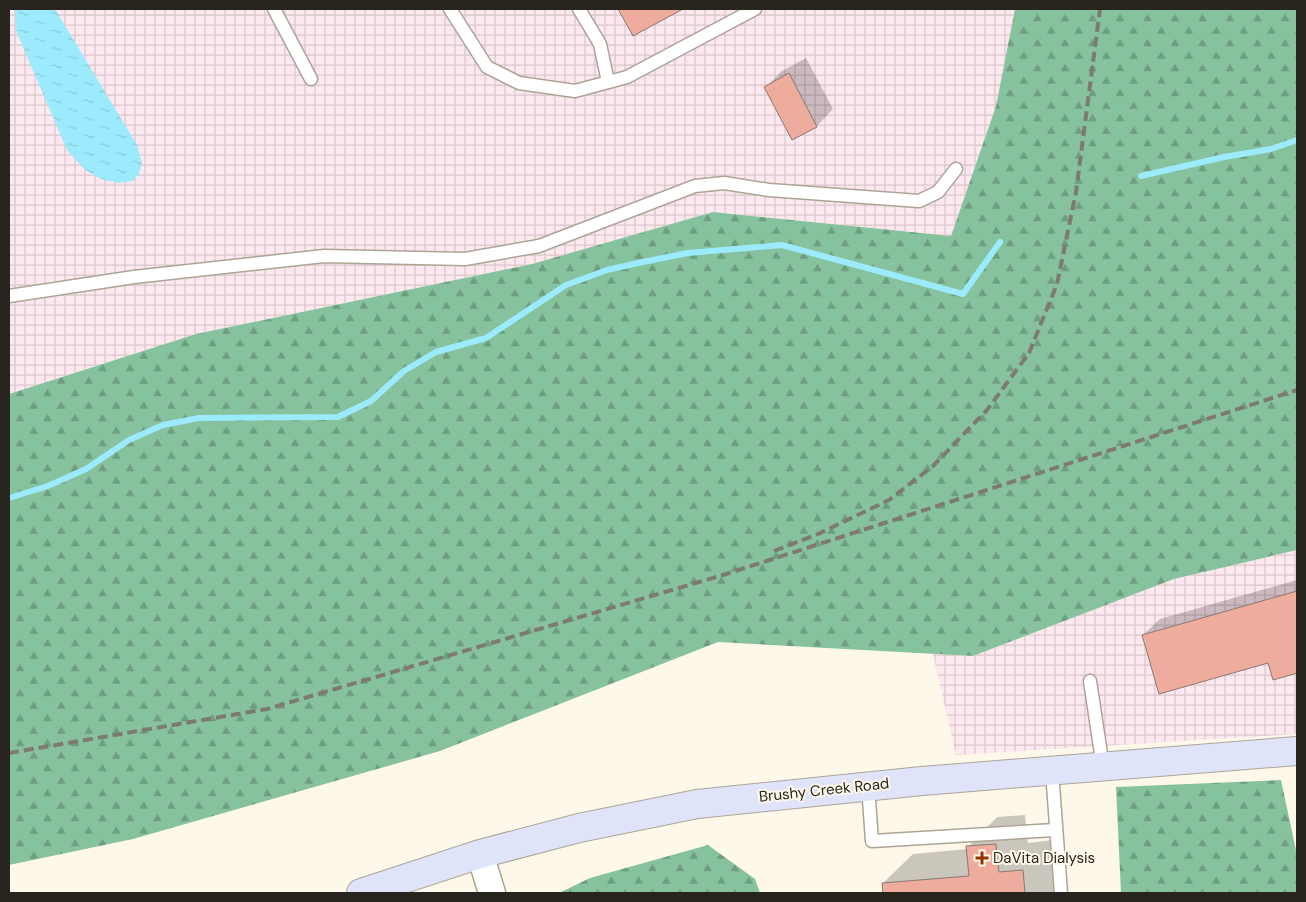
<svg xmlns="http://www.w3.org/2000/svg" width="1306" height="902" font-family="'DM Sans',sans-serif">
<defs>
<pattern id="industrial-grid" width="8" height="8" patternUnits="userSpaceOnUse" patternTransform="scale(1.25)"><rect width="8" height="8" fill="#fde8ef"/><path d="M0 4h8M4 0v8" fill="none" stroke="#d9c7cc"/></pattern>
<pattern id="forest-firs" width="22" height="20" patternUnits="userSpaceOnUse" patternTransform="scale(1.25)"><rect width="22" height="20" fill="#87c29e"/><path d="M5 1l3.5 6h-7zM16 11l3.5 6h-7z" fill="#6e9d80"/></pattern>
<pattern id="water-ripples" width="26" height="14" patternUnits="userSpaceOnUse" patternTransform="scale(1.25)"><rect width="26" height="14" fill="#9cebfc"/><path d="M2 4q2-2 4 0t4 0M15 11q2-2 4 0t4 0" fill="none" stroke="#86c9d8"/></pattern>
</defs>
<rect width="100%" height="100%" fill="#fef8eb"/>
<g fill="url(#industrial-grid)">
<polygon points="9,9 1015,9 996,106 951,236 713,212 532,264 196,334 9,394"/>
<polygon points="1297,550 1297,734 956,755 933,654 973,656 1174,579"/>
</g>
<g fill="url(#forest-firs)">
<polygon points="1015,9 1297,9 1297,550 1174,579 973,656 718,642 440,751 133,839 9,865 9,394 196,334 532,264 713,212 951,236 996,106"/>
<polygon points="1281,780 1297,855 1297,893 1121,893 1116,787"/>
<polygon points="708,845 755,879 760,893 559,893 590,878"/>
</g>
<polygon fill="url(#water-ripples)" points="15,9 55,9 137,145 142,163 139,174 132,181 119,183 101,179 84,169 67,150 16,31"/>
<g fill="#0003">
<polygon points="620,9 680,9 633,34"/>
<polygon points="806,58 833,109 817,126 792,138 766,87 782,71"/>
<polygon points="1297,580 1297,672 1274,678 1269,662 1143,635 1160,619"/>
<polygon points="1025,815 1028,843 1053,840 1056,893 884,893 883,883 913,854 968,849 968,847 997,817"/>
</g>
<g fill="none" stroke-linecap="round" stroke-linejoin="round">
<g stroke="#9cebfc" stroke-width="6">
<polyline points="1141,176 1224,157 1271,149 1297,140"/>
<polyline points="9,498 48,486 86,469 129,440 163,425 199,418 338,417 371,401 404,371 436,352 486,338 566,285 607,270 638,263 688,253 782,245 963,294 1000,242"/>
</g>
</g>
<g fill="#edac9c" stroke="#897873">
<polygon points="618,9 683,9 633,36"/>
<polygon points="789,73 817,127 792,140 764,87"/>
<polygon points="1297,591 1297,673 1273,680 1268,663 1159,694 1142,635"/>
<polygon points="996,844 999,872 1023,870 1025,893 883,893 882,883 969,876 966,846"/>
</g>
<g fill="none" stroke-linecap="round" stroke-linejoin="round">
<g stroke="#aca596" stroke-width="15">
<g id="lane">
<polyline points="274,9 311,79"/>
<polyline points="450,9 487,67 519,83 575,91 627,77 755,9"/>
<polyline points="579,9 600,44 608,82"/>
<polyline points="9,296 134,277 324,256 465,259 539,246 695,186 724,183 769,190 919,201 938,192 956,169"/>
<polyline points="1090,681 1103,767"/>
<polyline points="1052,771 1061,893"/>
<polyline points="868,786 872,841 1055,830"/>
</g>
</g>
<g stroke="#aca596" stroke-width="29">
<polyline id="street" points="480,854 492,893"/>
</g>
<g stroke="#aca596" stroke-width="30">
<polyline id="secondary" points="361,893 480,854 579,828 697,804 922,781 1297,751"/>
</g>
<use href="#lane" stroke="#fff" stroke-width="12"/>
<use href="#street" stroke="#fff" stroke-width="26"/>
<use href="#secondary" stroke="#e0e4fb" stroke-width="28"/>
<g stroke="#7e7a71" stroke-width="4" stroke-dasharray="10 5" stroke-linecap="butt">
<polyline points="774,551 818,534 889,500 933,466 987,410 1029,353 1057,284 1076,192 1100,9"/>
<polyline points="9,753 267,709 723,575 1297,390"/>
</g>
</g>
<path fill="#983205" stroke="#fef8eb" stroke-width="2" d="M979.5 850.5h5v5h5v5h-5v5h-5v-5h-5v-5h5z"/>
<g text-anchor="middle" stroke-width="4" stroke-linejoin="round" paint-order="stroke">
<g font-size="15" fill="#28251f" stroke="#fef8eb">
<text transform="translate(824 790) rotate(-6)" y="5">Brushy Creek Road</text>
</g>
<g font-size="15" fill="#28251f" stroke="#fef8eb" text-anchor="start">
<text x="993" y="863">DaVita Dialysis</text>
</g>
</g>
<rect width="1306" height="902" fill="none" stroke="#28251f" stroke-width="20"/>
</svg>
